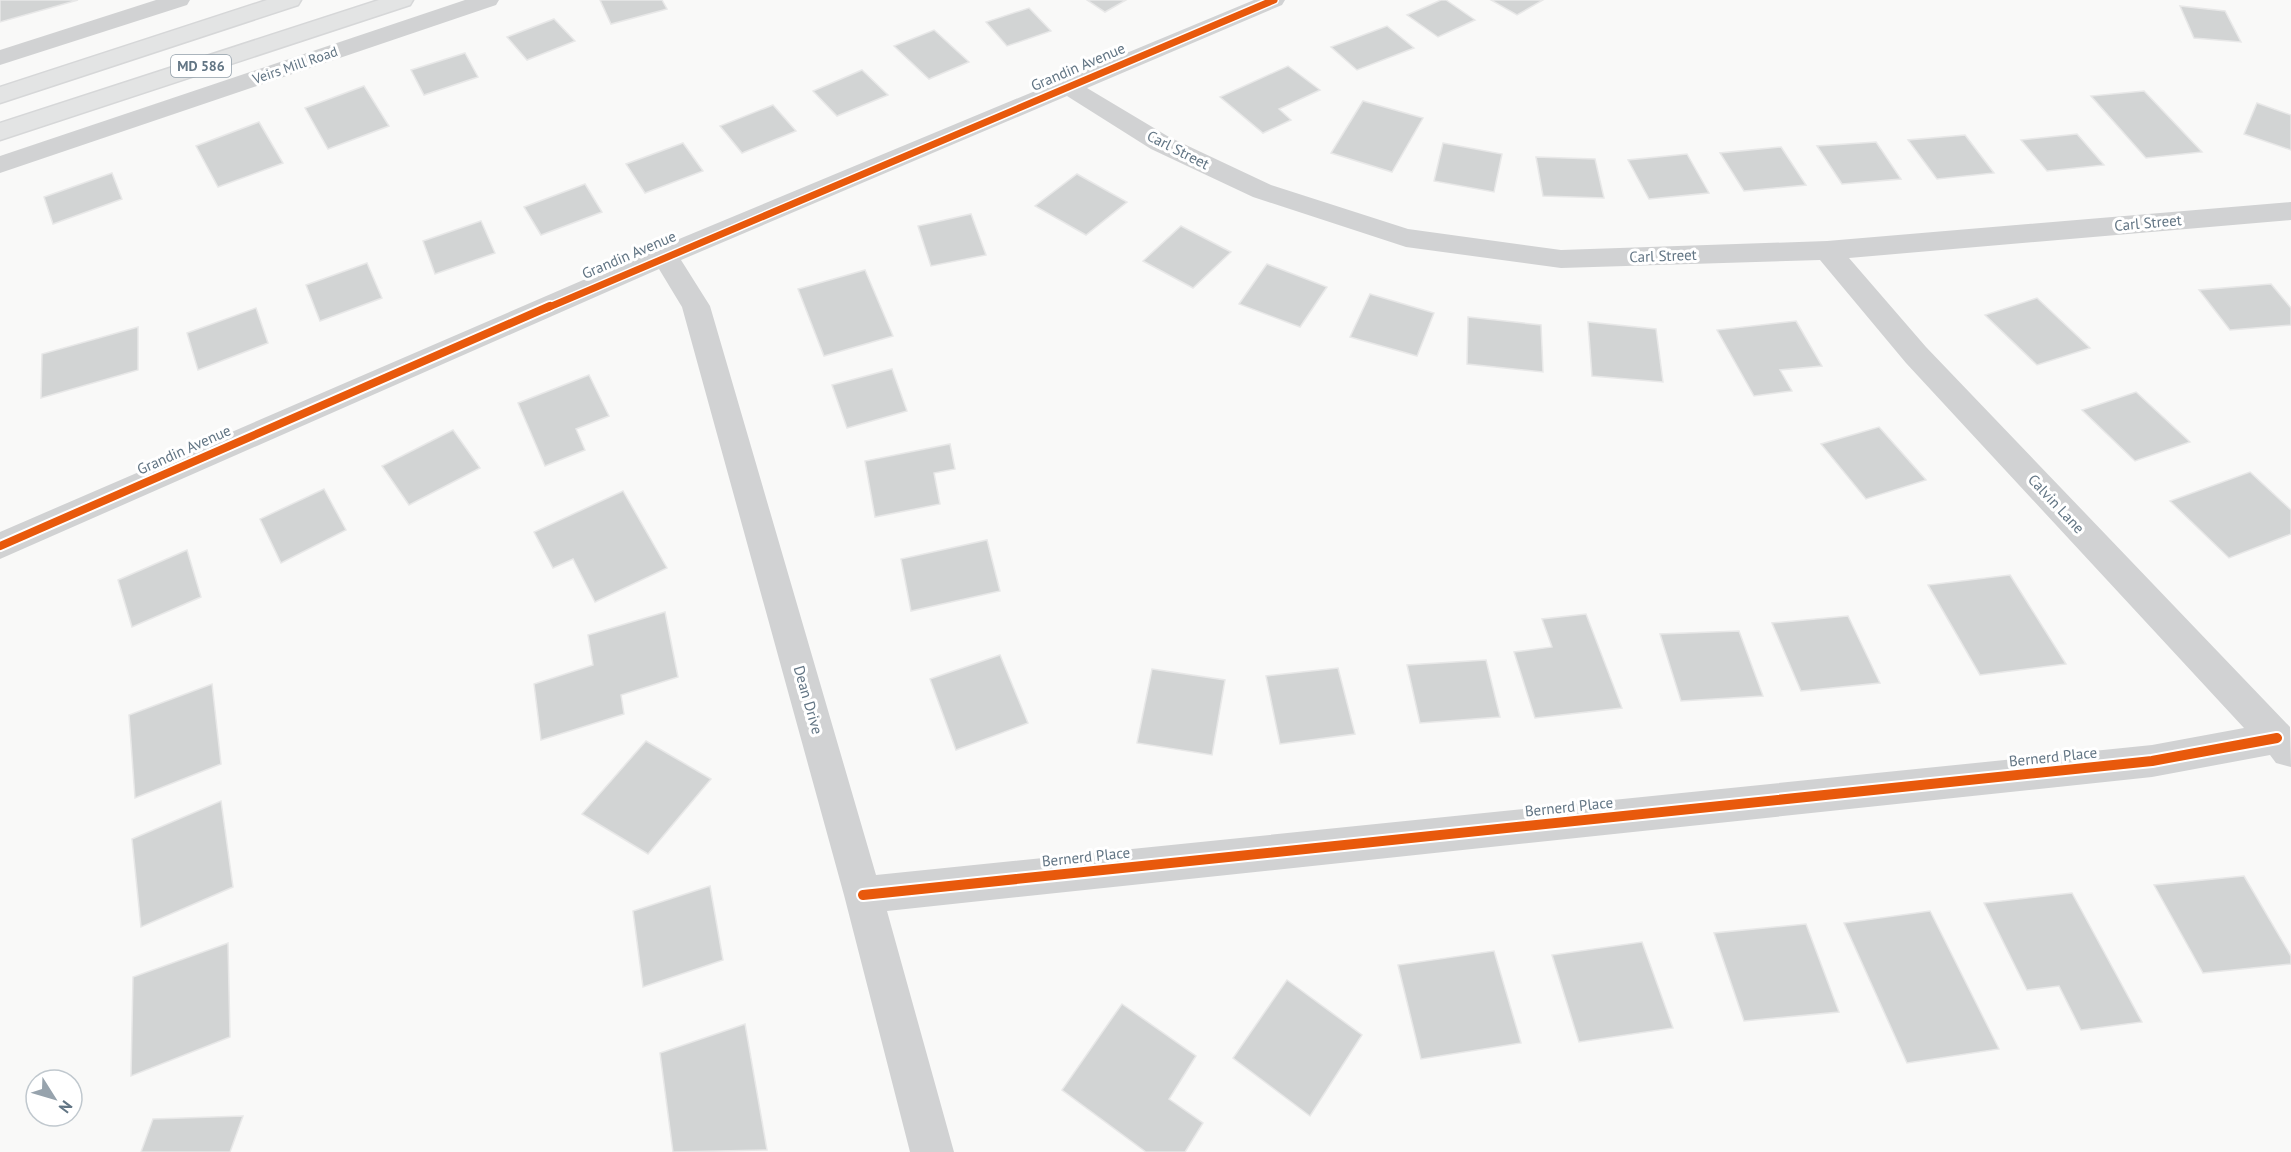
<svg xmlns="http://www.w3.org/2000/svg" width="2291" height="1152" font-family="'PT Sans',sans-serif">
<rect width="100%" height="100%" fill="#f9f9f8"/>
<g fill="#d2d4d4" stroke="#e8e8e8" stroke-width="1.5">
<polygon points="0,0 78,0 0,22"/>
<polygon points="600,0 662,0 667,9 611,24"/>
<polygon points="1087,0 1126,0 1105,12"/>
<polygon points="1441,0 1446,0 1475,20 1438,37 1407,15"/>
<polygon points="1491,0 1543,0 1517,15"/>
<polygon points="2180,6 2225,11 2241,42 2194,38"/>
<polygon points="1029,8 1051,31 1007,46 986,22"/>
<polygon points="554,19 575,41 527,60 507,37"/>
<polygon points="1387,26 1414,48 1357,70 1331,47"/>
<polygon points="934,30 969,62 929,79 894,46"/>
<polygon points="465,53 478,77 424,95 411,70"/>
<polygon points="1288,66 1320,90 1279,109 1291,120 1263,133 1220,97"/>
<polygon points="862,70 888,95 837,116 813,91"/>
<polygon points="364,86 389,126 328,149 305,108"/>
<polygon points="2144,91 2202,152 2146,158 2091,96"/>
<polygon points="1363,101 1423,118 1392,172 1331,153"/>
<polygon points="2257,103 2291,115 2291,150 2244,134"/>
<polygon points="773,105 796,131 742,153 720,126"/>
<polygon points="259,122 283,163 218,187 196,146"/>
<polygon points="2077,134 2104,165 2047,171 2021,140"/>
<polygon points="1965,135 1994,173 1937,179 1908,140"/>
<polygon points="1876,142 1901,179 1842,184 1817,146"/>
<polygon points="683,143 703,171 645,193 626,164"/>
<polygon points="1443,143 1502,154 1494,192 1434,181"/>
<polygon points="1781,147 1806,185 1744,191 1720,153"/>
<polygon points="1687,154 1709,193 1649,199 1628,160"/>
<polygon points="1536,157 1595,159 1604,198 1543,196"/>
<polygon points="112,173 122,199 53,224 44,197"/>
<polygon points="1077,174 1127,202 1086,235 1035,206"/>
<polygon points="585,184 602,212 541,235 524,207"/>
<polygon points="971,214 986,255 931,266 918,226"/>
<polygon points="481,221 495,253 435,274 423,241"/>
<polygon points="1181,226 1231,252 1193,288 1143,261"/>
<polygon points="367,263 382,298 320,321 306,285"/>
<polygon points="1267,264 1327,287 1300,327 1239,304"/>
<polygon points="865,270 893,336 824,356 798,289"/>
<polygon points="2271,284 2291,308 2291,325 2230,330 2199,290"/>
<polygon points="1370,294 1434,313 1417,356 1350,337"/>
<polygon points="2037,298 2090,348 2037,365 1985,315"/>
<polygon points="256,308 268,343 198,370 187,333"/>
<polygon points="1468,317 1541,325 1543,372 1467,364"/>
<polygon points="1796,321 1822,366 1780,370 1792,391 1754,396 1717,330"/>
<polygon points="1588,322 1656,329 1663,382 1592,376"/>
<polygon points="138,327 138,370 41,398 42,354"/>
<polygon points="892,369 907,411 847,428 832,385"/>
<polygon points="589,375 609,416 576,429 585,450 545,466 518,403"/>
<polygon points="2136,392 2190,442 2135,461 2082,410"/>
<polygon points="1879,427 1926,480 1866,499 1821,444"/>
<polygon points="453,430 480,468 409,505 382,466"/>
<polygon points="950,444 955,469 934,473 940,504 875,517 865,461"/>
<polygon points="2250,472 2291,510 2291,534 2229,558 2170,501"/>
<polygon points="324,489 346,530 281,563 260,519"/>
<polygon points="623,491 667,568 595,602 573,559 553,568 534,532"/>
<polygon points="987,540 1000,591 911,611 901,559"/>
<polygon points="187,550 201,597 132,627 118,580"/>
<polygon points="2010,575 2066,664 1980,675 1928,585"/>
<polygon points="665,612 678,677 621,695 624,714 541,740 534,684 593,665 588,635"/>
<polygon points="1586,614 1622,708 1535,718 1514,652 1552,647 1542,619"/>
<polygon points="1848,616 1880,683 1801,691 1772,623"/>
<polygon points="1739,631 1763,696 1681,701 1660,634"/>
<polygon points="1000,655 1028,723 956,750 930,679"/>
<polygon points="1486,660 1500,717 1420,723 1407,665"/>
<polygon points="1338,668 1355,734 1280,744 1266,676"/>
<polygon points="1152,669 1225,680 1212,755 1137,743"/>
<polygon points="212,684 221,764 135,798 129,715"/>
<polygon points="646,741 711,779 648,854 582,814"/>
<polygon points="221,801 233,887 141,927 132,839"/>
<polygon points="2244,876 2291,956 2291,964 2203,973 2154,885"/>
<polygon points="710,886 723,960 643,987 633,911"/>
<polygon points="2072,893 2142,1022 2081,1030 2059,986 2027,990 1984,903"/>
<polygon points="1930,911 1999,1049 1907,1063 1844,923"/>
<polygon points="1806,924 1839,1012 1744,1021 1714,933"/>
<polygon points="1642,942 1673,1028 1579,1042 1552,955"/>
<polygon points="228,943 230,1037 131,1076 133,977"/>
<polygon points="1494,951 1521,1043 1421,1059 1398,965"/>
<polygon points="1287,980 1362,1035 1310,1116 1233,1058"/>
<polygon points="1122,1004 1196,1056 1169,1099 1203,1123 1185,1152 1146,1152 1062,1090"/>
<polygon points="745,1024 767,1150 673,1152 660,1053"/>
<polygon points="243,1116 230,1152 141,1152 153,1119"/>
</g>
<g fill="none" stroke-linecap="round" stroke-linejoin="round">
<g stroke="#d6d7d8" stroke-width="3">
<g id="major">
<polygon points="267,0 301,0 298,5 0,103 0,87"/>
<polygon points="379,0 413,0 410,5 0,140 0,123"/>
</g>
</g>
<g fill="#d1d2d3" fill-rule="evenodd">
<polygon points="156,0 190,0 187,5 0,65 0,50"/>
<polygon points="465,0 499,0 496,5 0,173 0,156"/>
<path d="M1254,0H1285L1282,5L1087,88L1169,137L1271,185L1408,229L1561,250L1827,241L2291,202V220L1849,258L1926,347L2290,727L2291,767L2276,763L2270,755L2152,777L887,911L954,1152H910L844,895L682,307L659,269L0,559V532L655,249ZM1067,96L1151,149L1253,197L1406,247L1561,268L1820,260L1906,363L2244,728L2152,745L876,875L710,306L681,260Z"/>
</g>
<use href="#major" fill="#e3e4e4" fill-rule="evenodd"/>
<g stroke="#fff" stroke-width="10">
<polyline id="cycleway-far2" points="547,308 1274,0"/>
</g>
<g stroke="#fff" stroke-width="12">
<polyline id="cycleway-far1" points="0,546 550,306"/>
</g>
<g stroke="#fff" stroke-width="14">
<polyline id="cycleway" points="863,895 2152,761 2277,738"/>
</g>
<use href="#cycleway-far2" stroke="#e8590c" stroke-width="7"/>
<use href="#cycleway-far1" stroke="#e8590c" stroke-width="8"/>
<use href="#cycleway" stroke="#e8590c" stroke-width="10"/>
</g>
<g text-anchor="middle" stroke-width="6" stroke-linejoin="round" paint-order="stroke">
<g font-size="14" fill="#627584" stroke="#fff">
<text transform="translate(295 65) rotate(-19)" y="5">Veirs Mill Road</text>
</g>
<rect fill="#fff" stroke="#919ea9" stroke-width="1.5" x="171" y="55" width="60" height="22" rx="4.5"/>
<g font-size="14" font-weight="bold" fill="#627584">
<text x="201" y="71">MD 586</text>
</g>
<g font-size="15" fill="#627584" stroke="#fff">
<text transform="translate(1078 67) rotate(-23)" y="5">Grandin Avenue</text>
<text transform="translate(1178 150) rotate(27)" y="5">Carl Street</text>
<text transform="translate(2148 223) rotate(-5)" y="5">Carl Street</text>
<text transform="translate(629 255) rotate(-23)" y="5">Grandin Avenue</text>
<text transform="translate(1663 256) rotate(-2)" y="5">Carl Street</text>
<text transform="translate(184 450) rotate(-24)" y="5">Grandin Avenue</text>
<text transform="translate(2056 504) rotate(47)" y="5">Calvin Lane</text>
<text transform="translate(808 700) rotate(74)" y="5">Dean Drive</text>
<text transform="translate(2053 757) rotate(-6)" y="5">Bernerd Place</text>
<text transform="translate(1569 807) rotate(-6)" y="5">Bernerd Place</text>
<text transform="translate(1086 857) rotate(-6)" y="5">Bernerd Place</text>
</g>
</g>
<g transform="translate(54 1098) rotate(127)"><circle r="28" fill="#ffffff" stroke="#c0c8ce" stroke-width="1.5"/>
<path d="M0-4.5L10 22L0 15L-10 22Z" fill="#97a3ad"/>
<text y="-9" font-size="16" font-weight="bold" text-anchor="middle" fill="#627584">N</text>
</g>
</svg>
